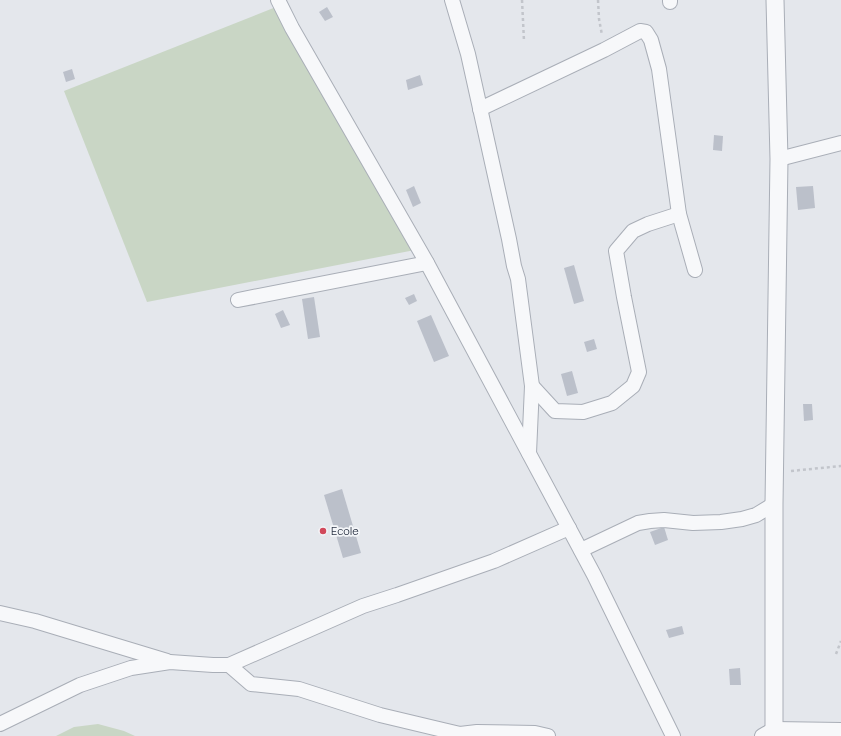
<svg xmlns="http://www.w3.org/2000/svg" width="841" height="736" font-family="Manrope,sans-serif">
<rect width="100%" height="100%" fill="#e4e7ec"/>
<g fill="#c9d6c5">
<polygon points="281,5 420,249 147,302 64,91"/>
<polygon points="98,724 124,731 135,736 56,736 74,727"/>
</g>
<g fill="#bbc0ca">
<polygon points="327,7 333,17 325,21 319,12"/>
<polygon points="72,69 75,79 66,82 63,72"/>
<polygon points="420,75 423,85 408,90 406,80"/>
<polygon points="714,135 723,136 722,151 713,150"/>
<polygon points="414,186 421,203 413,207 406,190"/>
<polygon points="813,186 815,208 798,210 796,187"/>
<polygon points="574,265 584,301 574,304 564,268"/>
<polygon points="414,294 417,301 409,305 405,298"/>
<polygon points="314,297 320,337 308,339 302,299"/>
<polygon points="283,310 290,325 281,328 275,314"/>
<polygon points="431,315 449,356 434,362 417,321"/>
<polygon points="594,339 597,349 587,352 584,342"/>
<polygon points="572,371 578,393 567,396 561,374"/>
<polygon points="803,404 812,404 813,420 804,421"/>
<polygon points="342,489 361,553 343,558 324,495"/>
<polygon points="664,527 668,540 655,545 650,532"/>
<polygon points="682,626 684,634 669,638 666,630"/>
<polygon points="740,668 741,685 730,685 729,669"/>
</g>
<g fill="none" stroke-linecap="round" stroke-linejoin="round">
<g stroke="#a9aeb7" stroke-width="16">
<g id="minor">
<polyline points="278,0 292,28 427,263 594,575 673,736"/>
<polyline points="452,0 468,54 509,239 514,266 518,279 532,386 529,453"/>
<polyline points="670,0 670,2"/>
<polyline points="480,109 604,50 640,31 646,32 651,40 659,69 679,214 695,270"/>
<polyline points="779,159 841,143"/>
<polyline points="238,300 427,263"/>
<polyline points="532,386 555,411 583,412 612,403 633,386 639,372 624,297 616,251 633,231 648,224 679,214"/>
<polyline points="581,550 638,523 650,521 664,520 693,523 721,522 742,519 756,515 774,504"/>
<polyline points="0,613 35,621 167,661"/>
<polyline points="229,665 363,606 397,595 494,561 569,528"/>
<polyline points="0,724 80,685 131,668 170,662 213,665 229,665 251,684 299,689 380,715 443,730 460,734 477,732 535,733 548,736"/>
<polyline points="762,736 774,729 841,730"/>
</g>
</g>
<g stroke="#a9aeb7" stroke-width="19">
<polyline id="tertiary" points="774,736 774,504 779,159 775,0"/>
</g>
<g stroke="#c2c5cb" stroke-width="2.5" stroke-dasharray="3 3" stroke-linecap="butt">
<polyline points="522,0 524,41"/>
<polyline points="598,0 599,19 602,35"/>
<polyline points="791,471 841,466"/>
<polyline points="836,654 841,641"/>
</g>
<use href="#minor" stroke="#f7f8fa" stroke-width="14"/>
<use href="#tertiary" stroke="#f7f8fa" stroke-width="17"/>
</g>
<circle fill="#d1495b" stroke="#f4f6f9" stroke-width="1.5" cx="323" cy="531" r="4"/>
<g text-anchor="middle" stroke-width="3.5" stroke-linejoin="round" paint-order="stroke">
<g font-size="11" fill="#2b3445" stroke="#f4f6f9" text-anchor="start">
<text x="331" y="535">Ecole</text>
</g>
</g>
</svg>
